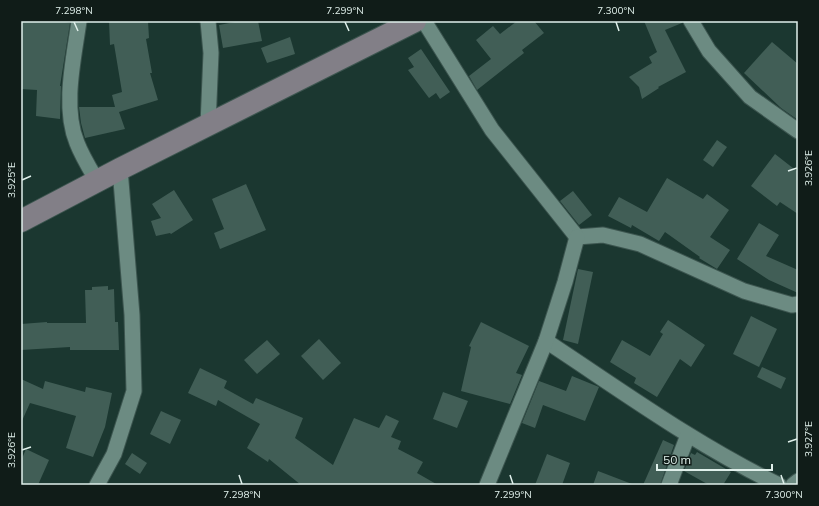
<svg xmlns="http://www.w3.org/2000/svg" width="819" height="506" font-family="Mulish,sans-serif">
<rect width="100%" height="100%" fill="#1b3730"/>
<g fill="#415e56">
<polygon points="21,21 60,21 70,23 60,86 61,86 60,119 36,116 37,90 21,89"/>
<polygon points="109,21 148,21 149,38 146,39 152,73 150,73 158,100 119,112 125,129 85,138 81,123 79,107 115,107 112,95 122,92 114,44 110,45"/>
<polygon points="240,21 258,21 262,41 223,48 219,25"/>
<polygon points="517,21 534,21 544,33 522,50 524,53 477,90 469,76 491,59 476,40 493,26 500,34"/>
<polygon points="644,21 682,21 682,23 665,30 686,72 658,87 659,88 642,99 639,87 629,77 652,63 649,57 657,52"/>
<polygon points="290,37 295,54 267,63 261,48"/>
<polygon points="772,42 798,64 798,120 781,108 744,73"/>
<polygon points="421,49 450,92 440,99 436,93 429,98 408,70 414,67 408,58"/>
<polygon points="717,140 727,147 713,167 703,160"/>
<polygon points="775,154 798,172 798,214 780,202 777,206 751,186"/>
<polygon points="667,178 703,199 707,194 729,210 710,237 730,250 717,269 699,258 700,257 665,232 659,241 632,225 631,228 608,216 619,197 647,212"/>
<polygon points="246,184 266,230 220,249 214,233 224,229 212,199"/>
<polygon points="174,190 193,220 171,234 170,233 156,236 151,221 161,218 152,204"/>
<polygon points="573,191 592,215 579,225 560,201"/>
<polygon points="759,223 779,235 766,256 798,270 798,293 769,280 737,259"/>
<polygon points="578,269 593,272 578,344 563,340"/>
<polygon points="108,286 108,290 114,289 115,322 118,322 119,350 70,350 70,347 21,350 21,324 47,322 47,323 86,323 85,290 92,290 92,287"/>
<polygon points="751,316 777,329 759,367 733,354"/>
<polygon points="668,320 705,345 691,367 680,359 657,397 634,383 636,378 610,362 622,340 650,356 663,334 660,332"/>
<polygon points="481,322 529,346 516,373 522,375 510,404 461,391 471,347 469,346"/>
<polygon points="319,339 341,363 323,380 301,356"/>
<polygon points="267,340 280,354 257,374 244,360"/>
<polygon points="762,367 786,378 781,389 757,377"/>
<polygon points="200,368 227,381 224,388 253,404 256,398 303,418 295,438 333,465 354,418 379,428 386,415 399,421 391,437 401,441 398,449 423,462 417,473 438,485 301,485 269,459 268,462 247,448 260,424 218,400 216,406 188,393"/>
<polygon points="572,376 599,387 585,421 543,405 535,428 522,423 539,381 566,391"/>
<polygon points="21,379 43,389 45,381 85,392 86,387 112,393 105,427 93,457 66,448 76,416 30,403 21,423"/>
<polygon points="443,392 468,401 457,428 433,419"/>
<polygon points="161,411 181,420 170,444 150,434"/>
<polygon points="663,440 674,445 660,485 643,485"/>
<polygon points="26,449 49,460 38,485 21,485 21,461"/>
<polygon points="697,452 731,472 723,485 709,485 684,471 691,453 695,455"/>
<polygon points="132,453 147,463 140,474 125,464"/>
<polygon points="547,454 570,463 562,485 535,485"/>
<polygon points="598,471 632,484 631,485 593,485"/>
</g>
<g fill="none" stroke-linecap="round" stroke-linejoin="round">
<g stroke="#3c554f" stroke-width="17">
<g id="minor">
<path d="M79,21C74,58 62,107 77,143C82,156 90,169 97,181"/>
<polyline points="424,21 492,130 577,237"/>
<polyline points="691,21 709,51 750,97 798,131"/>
<polyline points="208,125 211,53 208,21"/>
<polyline points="577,237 603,235 640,244 744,291 792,305 798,304"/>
<path d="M546,341C622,391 696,445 779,485"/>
<polyline points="97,485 114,454 134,391 132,315 120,169"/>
<polyline points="487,485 546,341 565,282 577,237"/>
<polyline points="669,485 688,435"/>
<polyline points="793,485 798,481"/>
</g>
</g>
<g stroke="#3c554f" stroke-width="24">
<polyline id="secondary" points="21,221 120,169 415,21"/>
</g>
<use href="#minor" stroke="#6c8b82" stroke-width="15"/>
<use href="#secondary" stroke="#827f87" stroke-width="22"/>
</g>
<path fill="none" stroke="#e0f0eb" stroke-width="1.5" d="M74,22L78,31M345,22L349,31M616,22L619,31M788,171L797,168M22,180L31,176M788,442L797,439M22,450L31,447M239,475L242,484M510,475L513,484M781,475L784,484"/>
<rect width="819" height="506" fill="none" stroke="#101c18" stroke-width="44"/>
<path d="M657 464v6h115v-6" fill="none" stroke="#e0f0eb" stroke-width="2"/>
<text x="663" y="464" font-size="12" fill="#e0f0eb" stroke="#101c18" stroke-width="3" paint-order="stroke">50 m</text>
<rect x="22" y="22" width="775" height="462" fill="none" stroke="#e0f0eb" stroke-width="1.5"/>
<g font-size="10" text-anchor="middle" fill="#e0f0eb">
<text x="74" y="14">7.298°N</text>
<text x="345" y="14">7.299°N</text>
<text x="616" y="14">7.300°N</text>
<text transform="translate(808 168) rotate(-90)" y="4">3.926°E</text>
<text transform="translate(11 180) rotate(-90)" y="4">3.925°E</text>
<text transform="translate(808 439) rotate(-90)" y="4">3.927°E</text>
<text transform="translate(11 450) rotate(-90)" y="4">3.926°E</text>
<text x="242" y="498">7.298°N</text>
<text x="513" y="498">7.299°N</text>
<text x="784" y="498">7.300°N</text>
</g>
</svg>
